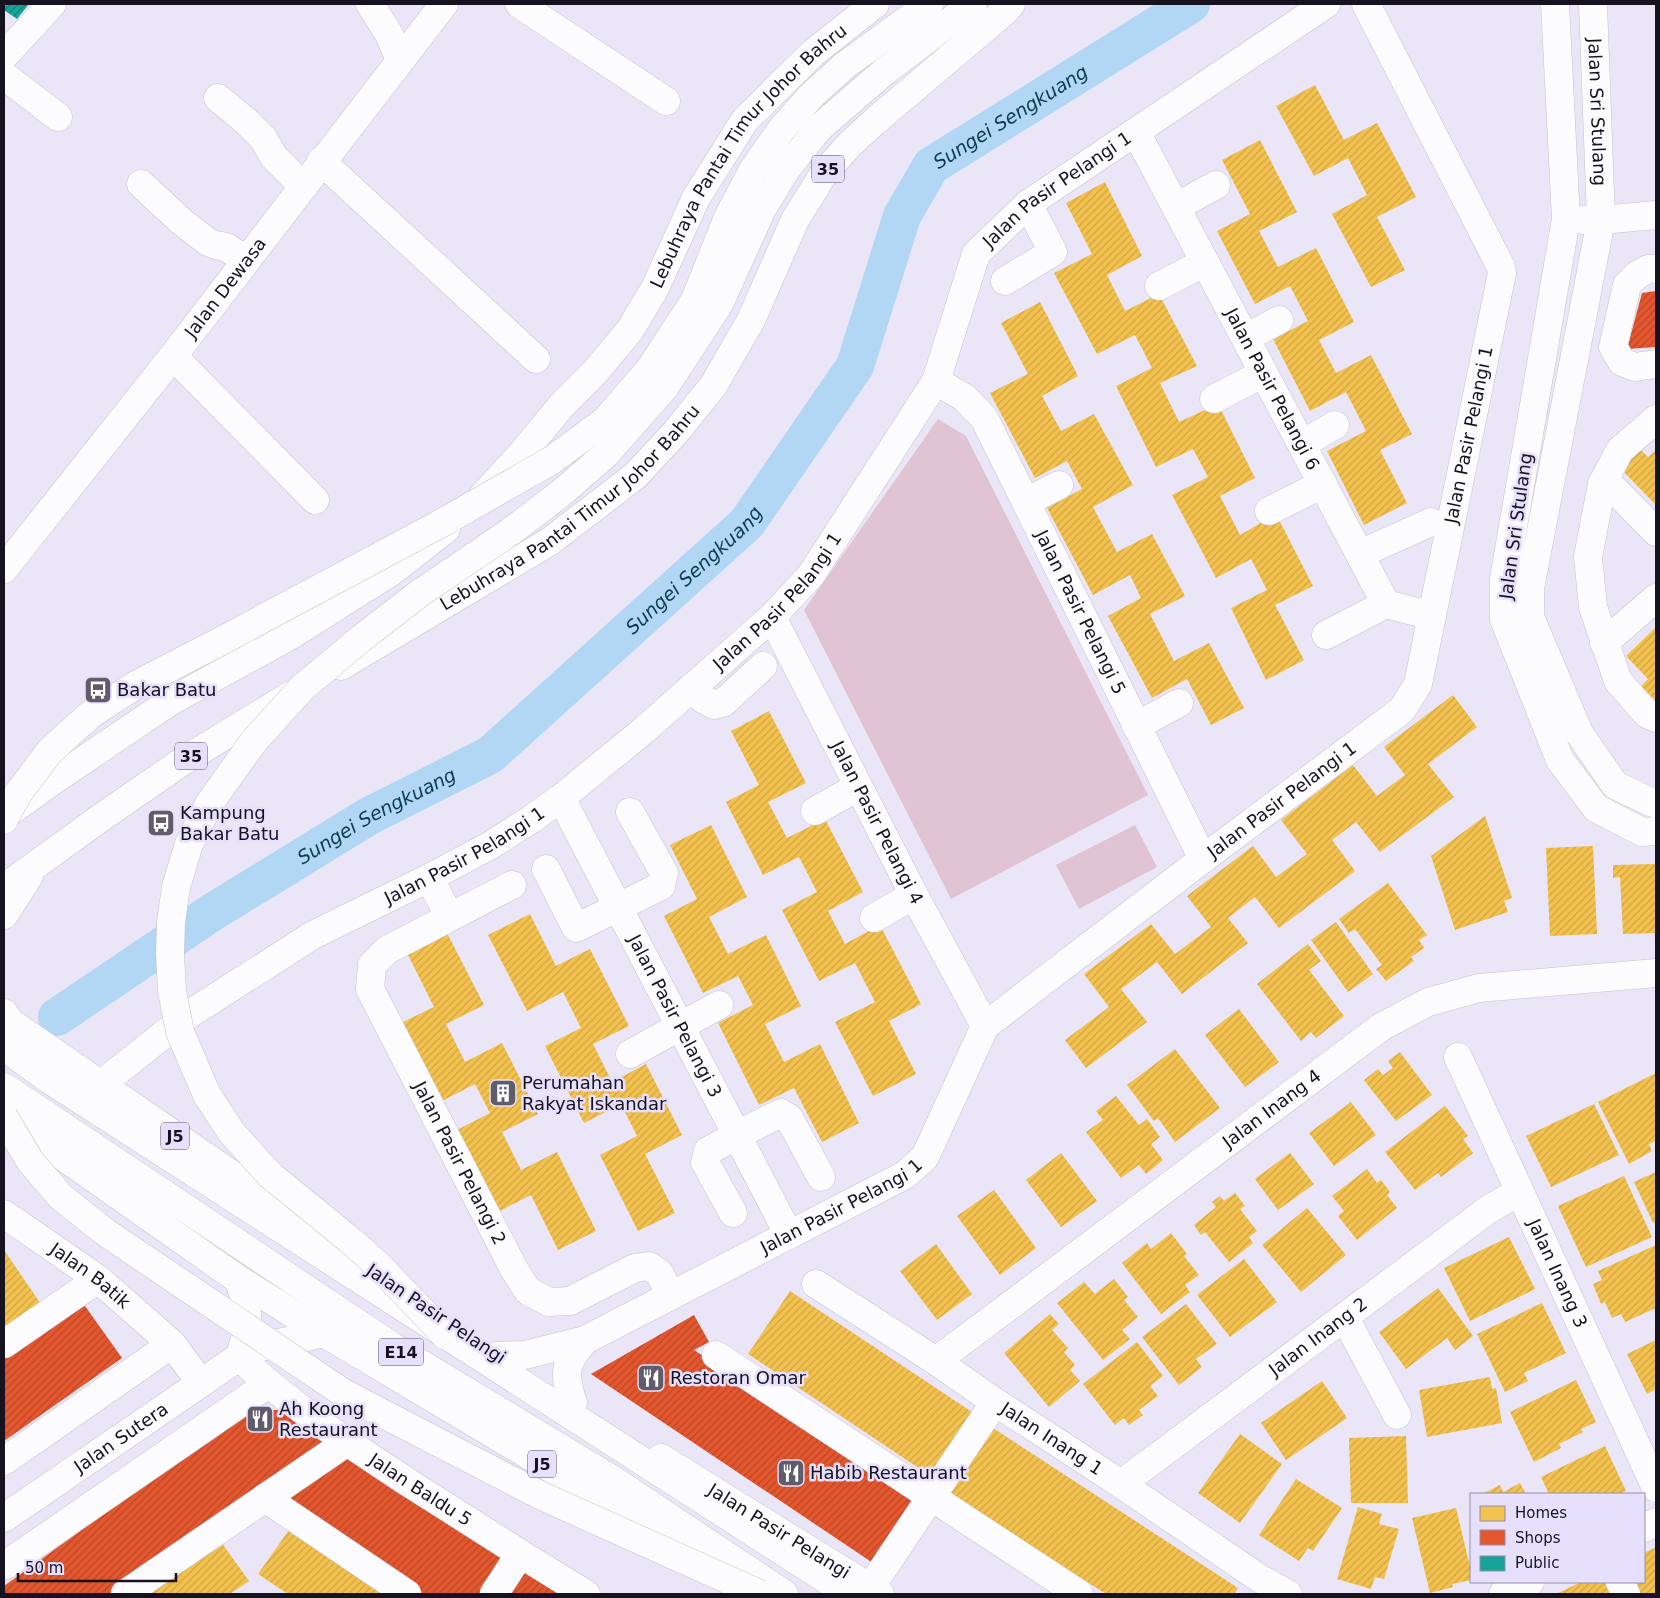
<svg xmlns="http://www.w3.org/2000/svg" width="1660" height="1598" font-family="'DejaVu Sans',sans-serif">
<defs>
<pattern id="homes-hatch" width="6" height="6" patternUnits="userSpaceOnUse" patternTransform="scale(1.25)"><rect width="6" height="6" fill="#f2c14e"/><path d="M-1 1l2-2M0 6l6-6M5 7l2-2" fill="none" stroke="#cfa544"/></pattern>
<pattern id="shops-hatch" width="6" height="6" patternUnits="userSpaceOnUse" patternTransform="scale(1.25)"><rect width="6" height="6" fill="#e4572e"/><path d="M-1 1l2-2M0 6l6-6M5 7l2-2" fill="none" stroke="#b84727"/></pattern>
<pattern id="public-hatch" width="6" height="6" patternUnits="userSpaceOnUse" patternTransform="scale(1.25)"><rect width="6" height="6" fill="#17a398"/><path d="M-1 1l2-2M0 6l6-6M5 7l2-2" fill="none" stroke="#14837b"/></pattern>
</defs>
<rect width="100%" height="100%" fill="#eae6f7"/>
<g fill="#e1c4d3">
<polygon points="938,419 966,436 1148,795 951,899 804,610"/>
<polygon points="1135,825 1157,867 1079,909 1056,865"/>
</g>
<g fill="url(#homes-hatch)">
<polygon points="1315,85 1344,140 1377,123 1416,197 1377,217 1405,270 1371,287 1332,214 1367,195 1348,158 1314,176 1276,106"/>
<polygon points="1260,140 1297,212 1259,231 1278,267 1316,248 1354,322 1319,340 1336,373 1371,355 1412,434 1380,450 1407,503 1364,525 1327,451 1366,431 1346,392 1310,411 1273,339 1308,321 1290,286 1255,304 1217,231 1250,214 1222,160"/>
<polygon points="1105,182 1142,256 1107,275 1125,311 1159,294 1197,366 1160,383 1179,422 1218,404 1255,478 1220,496 1240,535 1276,514 1313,586 1275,605 1304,660 1266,680 1231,608 1267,590 1251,559 1216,578 1172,495 1208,477 1193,449 1156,467 1116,386 1152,368 1135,335 1097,354 1054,273 1092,254 1066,203"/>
<polygon points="1040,302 1078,376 1042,396 1061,431 1094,414 1133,485 1093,507 1117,552 1152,534 1185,596 1150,614 1174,661 1209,643 1244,708 1211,725 1187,679 1152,698 1108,616 1141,598 1130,575 1093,595 1047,508 1082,489 1067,461 1035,478 990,393 1028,374 1001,323"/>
<polygon points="1641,450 1648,457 1656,450 1656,505 1621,469"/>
<polygon points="1656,627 1656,701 1641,686 1648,679 1626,656"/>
<polygon points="1453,695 1477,727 1428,764 1454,797 1380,852 1356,822 1332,840 1355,871 1279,928 1255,897 1228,918 1248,943 1182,994 1157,962 1121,989 1147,1022 1086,1068 1065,1040 1109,1007 1084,974 1151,924 1175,954 1211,927 1187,896 1253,846 1276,877 1307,854 1281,820 1353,765 1377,796 1405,775 1384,747"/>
<polygon points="769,711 806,783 768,802 787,838 825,819 863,892 828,911 845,944 880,925 921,1004 889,1021 916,1074 873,1096 835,1022 875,1002 855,963 819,981 782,910 817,892 799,857 763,875 726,802 759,785 731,731"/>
<polygon points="1485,816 1512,898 1504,901 1508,912 1455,930 1431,856"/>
<polygon points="711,825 747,897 709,917 728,954 766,935 801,1006 765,1024 784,1062 820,1044 859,1123 822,1142 794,1088 759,1105 718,1023 753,1005 738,976 703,993 664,916 697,899 670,845"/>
<polygon points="1593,846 1597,934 1550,936 1546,848"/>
<polygon points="1656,864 1656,933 1623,934 1620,877 1613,878 1613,865"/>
<polygon points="1388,883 1427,935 1419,940 1424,948 1411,957 1414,961 1386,981 1376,969 1382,965 1355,929 1349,933 1339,919"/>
<polygon points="530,914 556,966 590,949 629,1026 593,1044 612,1082 646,1064 682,1135 645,1154 675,1213 638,1231 600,1155 637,1136 621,1104 584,1123 545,1046 581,1028 563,992 527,1011 488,935"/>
<polygon points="1336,922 1373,974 1348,992 1311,940"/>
<polygon points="447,933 484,1005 446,1024 465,1062 502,1043 538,1114 502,1132 521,1170 557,1152 596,1231 558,1250 531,1195 496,1213 455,1131 490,1113 475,1084 440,1102 401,1023 434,1007 407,953"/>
<polygon points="1308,944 1321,961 1309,970 1344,1016 1316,1038 1311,1032 1301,1041 1257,984"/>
<polygon points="1239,1009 1279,1062 1245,1087 1205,1035"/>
<polygon points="1175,1049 1220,1108 1175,1142 1158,1118 1154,1121 1127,1085"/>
<polygon points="1400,1052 1432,1095 1396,1121 1364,1080 1378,1069 1383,1075 1393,1068 1388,1061"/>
<polygon points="1656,1073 1656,1141 1649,1144 1652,1151 1629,1164 1598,1102"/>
<polygon points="1116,1096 1139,1125 1147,1119 1160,1137 1151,1144 1163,1160 1146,1174 1139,1165 1121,1178 1086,1132 1103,1120 1096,1111"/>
<polygon points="1351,1102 1376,1135 1334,1166 1309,1133"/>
<polygon points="1594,1104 1619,1155 1551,1187 1526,1136"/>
<polygon points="1445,1106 1468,1136 1463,1139 1473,1153 1441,1177 1438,1173 1415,1190 1385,1152"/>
<polygon points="1061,1153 1097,1201 1061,1227 1026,1180"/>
<polygon points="1290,1153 1314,1184 1278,1210 1255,1179"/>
<polygon points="1367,1169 1377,1183 1381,1180 1390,1192 1387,1195 1397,1208 1357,1240 1338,1216 1344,1211 1332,1196"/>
<polygon points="1656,1172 1656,1222 1653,1223 1634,1182"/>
<polygon points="1624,1176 1652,1237 1586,1267 1558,1206"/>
<polygon points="994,1190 1036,1248 1000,1275 957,1216"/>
<polygon points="1235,1193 1245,1206 1240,1209 1257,1231 1249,1237 1253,1243 1229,1262 1205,1232 1201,1235 1194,1225 1216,1207 1212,1202 1220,1196 1224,1201"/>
<polygon points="1307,1208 1346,1255 1301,1292 1262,1245"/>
<polygon points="1171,1233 1187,1254 1184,1256 1199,1275 1185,1285 1190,1292 1161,1314 1122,1263 1147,1243 1151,1249"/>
<polygon points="1509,1237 1535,1289 1470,1321 1444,1268"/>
<polygon points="936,1244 972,1294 937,1320 900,1271"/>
<polygon points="1656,1245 1656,1308 1625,1322 1621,1314 1612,1318 1605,1302 1601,1304 1593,1284 1602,1280 1598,1271"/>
<polygon points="4,1250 41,1304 4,1330"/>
<polygon points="1244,1259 1277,1302 1230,1337 1197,1295"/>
<polygon points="1114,1279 1128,1297 1124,1300 1138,1317 1122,1330 1130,1339 1103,1360 1057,1303 1084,1282 1095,1294"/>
<polygon points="1438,1288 1473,1336 1455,1350 1447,1338 1406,1369 1379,1332"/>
<polygon points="790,1291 972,1412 929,1475 748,1354"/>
<polygon points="1542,1303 1566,1353 1524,1373 1528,1381 1505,1392 1477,1334"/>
<polygon points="1186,1304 1217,1344 1196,1359 1202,1367 1179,1385 1142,1337"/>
<polygon points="1050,1314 1059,1324 1052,1330 1068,1348 1064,1352 1075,1365 1070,1370 1080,1381 1049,1407 1004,1353"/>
<polygon points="1656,1340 1656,1389 1647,1394 1627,1354"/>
<polygon points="1137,1342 1163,1376 1150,1386 1158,1396 1139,1410 1143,1415 1129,1425 1124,1418 1115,1425 1083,1384"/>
<polygon points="1490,1377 1492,1389 1496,1388 1502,1423 1427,1437 1419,1390"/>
<polygon points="1576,1380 1596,1422 1581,1429 1583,1432 1559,1444 1561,1448 1534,1462 1510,1412"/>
<polygon points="1322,1381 1347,1418 1286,1460 1261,1423"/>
<polygon points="990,1426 1238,1588 1234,1594 1106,1594 947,1491"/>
<polygon points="1240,1434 1282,1464 1240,1523 1198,1493"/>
<polygon points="1406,1436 1408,1503 1351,1503 1349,1438"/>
<polygon points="1605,1446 1626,1491 1619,1494 1549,1494 1541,1477"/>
<polygon points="1296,1479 1342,1508 1313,1551 1308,1548 1299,1561 1259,1535"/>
<polygon points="1520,1483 1526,1494 1482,1494 1500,1485 1503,1492"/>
<polygon points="1358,1507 1382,1514 1379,1524 1399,1529 1384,1579 1375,1577 1371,1589 1337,1579"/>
<polygon points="1456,1508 1471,1571 1471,1580 1452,1584 1453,1587 1430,1593 1412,1518"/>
<polygon points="289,1530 387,1594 288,1594 258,1574"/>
<polygon points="219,1539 249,1581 230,1594 141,1594"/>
<polygon points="1656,1547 1656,1594 1637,1594 1631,1582 1644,1582 1644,1553"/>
<polygon points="1581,1582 1610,1582 1617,1594 1556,1594"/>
</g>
<g fill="url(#shops-hatch)">
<polygon points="1656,291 1656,347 1627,349 1642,293"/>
<polygon points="80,1299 122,1358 4,1441 4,1352"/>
<polygon points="694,1315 709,1342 694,1350 917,1493 873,1563 591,1374"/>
<polygon points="248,1410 279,1410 328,1443 118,1594 4,1594 4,1586"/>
<polygon points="340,1450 509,1559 486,1594 419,1594 274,1500"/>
<polygon points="525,1569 566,1594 508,1594"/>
</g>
<polygon fill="url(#public-hatch)" points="4,4 29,4 17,19 4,10"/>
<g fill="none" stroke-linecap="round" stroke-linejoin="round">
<path stroke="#b1d7f4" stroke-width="38" id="s1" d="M57,1017L211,913L369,816L490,755L747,523L855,366L902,216L931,166L1191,4"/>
<g stroke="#c6c3d1" stroke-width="29">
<g id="minor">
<polyline points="370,4 389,34 400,60"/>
<polyline points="519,4 666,101"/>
<polyline points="1555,4 1566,219 1504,579 1504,619 1560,760 1596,808 1642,832 1656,831"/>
<path id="s2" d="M1593,4L1601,220L1530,588V617L1579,733L1615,785L1653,803H1656"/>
<polyline points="4,56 52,4"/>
<polyline points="4,76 58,117"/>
<polyline points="218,98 247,122 263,138 274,157 303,186"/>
<path id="s3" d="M1136,132L1386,604L1432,616"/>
<polyline points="321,161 536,359"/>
<polyline points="141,184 182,222 208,242 216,245 226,247 246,260"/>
<polyline points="1176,207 1216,185"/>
<polyline points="1583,220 1601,220 1656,215"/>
<polyline points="1656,269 1648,269 1637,275 1627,285 1613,347 1622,362 1635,367 1656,364"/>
<polyline points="1005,281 1053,252 1028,204"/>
<polyline points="1159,286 1205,262"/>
<polyline points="1246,338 1279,320"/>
<polyline points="173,356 315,500"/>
<path id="s4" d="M936,381L965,398L984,418L1203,859"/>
<polyline points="1214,399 1264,373"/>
<polyline points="1656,419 1620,450 1602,484 1588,557 1593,607 1618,681 1647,714 1656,718"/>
<polyline points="1302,444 1335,425"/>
<polyline points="1602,484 1615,490 1656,532"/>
<polyline points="1026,502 1059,485"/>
<polyline points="1269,511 1323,484"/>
<polyline points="1360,554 1431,522"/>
<path id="s5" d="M4,569L173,356L444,4"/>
<path id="s6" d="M772,617L914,895L985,1026"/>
<polyline points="1326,635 1386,604"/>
<polyline points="1604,643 1656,598"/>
<polyline points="692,687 703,699 714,705 724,702 763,666"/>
<polyline points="1136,726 1179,703"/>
<path id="s7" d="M561,798L789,1235"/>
<polyline points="815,811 858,787"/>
<polyline points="546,869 576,928 661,886 664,873 630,812"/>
<polyline points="429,878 450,917"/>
<path id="s8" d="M512,885L387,950L372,965L370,989L514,1269L528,1291L549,1302L570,1301L635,1268L649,1266L659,1273L671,1295"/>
<polyline points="874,918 914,895"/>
<polyline points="630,1054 719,1005"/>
<path id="s9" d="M1458,1057L1656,1488"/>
<path id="s10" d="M100,1085L188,1015L313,935L429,878L491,845L530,820L561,798L643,731L772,617L811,575L936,381L976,254L1028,204L1326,4"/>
<polyline points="733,1213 705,1162 708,1151 737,1135 781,1113 789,1118 821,1177"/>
<path id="s11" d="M4,1214L98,1279L172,1344L201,1383"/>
<path d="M239,1280C247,1305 251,1322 242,1349"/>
<path id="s12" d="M816,1284L936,1361L995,1402L1121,1484L1259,1578L1288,1594"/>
<polyline points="1345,1318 1397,1415"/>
<polyline points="4,1344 98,1279"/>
<polyline points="716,1355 1079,1594"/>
<path id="s13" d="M497,1356L525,1355L585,1340L905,1175L925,1157L985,1026L1203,859L1402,710L1418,684L1502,273L1501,267L1366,4"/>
<path id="s14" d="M239,1357C290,1405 350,1444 409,1483C468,1520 526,1558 586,1594"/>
<path id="s15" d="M936,1361L1381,1027L1428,1002L1479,988L1656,973"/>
<path d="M573,1403C563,1372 564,1364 585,1340"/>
<polyline points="4,1461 172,1344"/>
<path id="s16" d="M1121,1484L1489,1209L1519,1192"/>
<polyline points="265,1498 407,1594"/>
<path id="s17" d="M4,1518L239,1357L261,1347L324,1333"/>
<polyline points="1644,1528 1656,1522"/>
<polyline points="4,1566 268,1384"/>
<polyline points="1620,1582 1626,1594"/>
<polyline points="870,1588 995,1402"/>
<polyline points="125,1594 347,1442"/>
<polyline points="494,1594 520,1554"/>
<polyline points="1503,1594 1530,1582"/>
</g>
</g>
<g stroke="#c6c3d1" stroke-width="29">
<g id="major">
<polyline points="4,1018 365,1266"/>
<polyline points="4,1115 239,1280 324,1333 691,1552"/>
<path id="s18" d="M661,1458L880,1594"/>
</g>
</g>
<g stroke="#c6c3d1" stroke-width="29">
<g id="highway">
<polyline points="650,369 695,300 729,215 753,170 781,130 811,96 844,66 929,4"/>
<polyline points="664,388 719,304 762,209 787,168 819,128 885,71 973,4"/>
<path id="s19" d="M482,497L524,451L562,405L595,372L630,330L655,288L696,198L745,120L813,53L875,4"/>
<path id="s20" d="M341,666L549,542L635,476L675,433L713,386L751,320L795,220L824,173L849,145L874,122L1005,11L1011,4"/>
<polyline points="7,814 54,780 171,701 293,634 391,572 446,529"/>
<polyline points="4,888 99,819 183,761 291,695"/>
<polyline points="4,915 29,876"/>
<polyline points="4,1013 9,1021"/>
<polyline points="4,1047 50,1080 849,1594"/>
<polyline points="4,1087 393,1347 610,1478 784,1594"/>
</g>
</g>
<use href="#minor" stroke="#fcfbfe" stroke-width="28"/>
<use href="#major" stroke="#fcfbfe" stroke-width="28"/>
<use href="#highway" stroke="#fcfbfe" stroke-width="28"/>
<g stroke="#c6c3d1" stroke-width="29" stroke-linecap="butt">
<g id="highway-bridge">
<polyline points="4,819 17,795 50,751 91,714 136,685 225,639 440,524 552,460 606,420 650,369"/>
<polyline points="4,1117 30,1161 61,1197 105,1232 345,1394 542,1496 760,1594"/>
<polyline points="445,1335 380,1267 351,1241 270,1175 232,1133 207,1095 180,1032 172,991 170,954 171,922 176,887 189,844 209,804 254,741 302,688 363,637 420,593 510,532 560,494 605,455 664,388"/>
</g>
</g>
<use href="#highway-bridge" stroke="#fcfbfe" stroke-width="28"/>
</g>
<defs>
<g id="bus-square" transform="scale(1.4375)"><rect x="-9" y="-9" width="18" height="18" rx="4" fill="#605c6b" stroke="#e7e0fd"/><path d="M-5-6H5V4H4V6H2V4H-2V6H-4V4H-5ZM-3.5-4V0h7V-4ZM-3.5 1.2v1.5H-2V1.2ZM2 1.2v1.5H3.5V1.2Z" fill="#fff"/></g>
<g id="building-square" transform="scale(1.4375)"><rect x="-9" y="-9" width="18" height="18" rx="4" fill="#605c6b" stroke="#e7e0fd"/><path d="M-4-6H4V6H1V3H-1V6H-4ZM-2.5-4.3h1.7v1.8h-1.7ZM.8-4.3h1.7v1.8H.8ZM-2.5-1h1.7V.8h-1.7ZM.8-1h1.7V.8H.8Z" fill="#fff"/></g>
<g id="restaurant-square" transform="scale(1.4375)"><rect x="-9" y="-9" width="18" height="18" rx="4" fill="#605c6b" stroke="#e7e0fd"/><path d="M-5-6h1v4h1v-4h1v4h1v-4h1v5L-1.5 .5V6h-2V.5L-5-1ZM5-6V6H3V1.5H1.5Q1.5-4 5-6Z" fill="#fff"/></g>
</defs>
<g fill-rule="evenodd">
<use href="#bus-square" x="98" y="690"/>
<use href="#bus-square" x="161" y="823"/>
<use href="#building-square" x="503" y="1093"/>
<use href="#restaurant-square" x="651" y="1378"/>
<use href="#restaurant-square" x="260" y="1419"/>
<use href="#restaurant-square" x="791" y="1473"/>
</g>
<g text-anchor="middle" stroke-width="5" stroke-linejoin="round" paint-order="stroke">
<g fill="#e7e0fd" stroke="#555062" stroke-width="1">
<rect x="812" y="155.5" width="32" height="27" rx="4"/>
<rect x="175" y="742.5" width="32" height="27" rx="4"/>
<rect x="161" y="1122.5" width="28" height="27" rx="4"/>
<rect x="378.5" y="1338.5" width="45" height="27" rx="4"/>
<rect x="528" y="1450.5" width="28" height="27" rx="4"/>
</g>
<g font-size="16" font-weight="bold" fill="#16121f">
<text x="828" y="175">35</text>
<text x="191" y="762">35</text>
<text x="175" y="1142">J5</text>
<text x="401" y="1358">E14</text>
<text x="542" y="1470">J5</text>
</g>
<g font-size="18" fill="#16121f" stroke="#e7e0fd">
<text dy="6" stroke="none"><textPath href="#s2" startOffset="108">Jalan Sri Stulang</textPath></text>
<text dy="6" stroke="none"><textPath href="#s19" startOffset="436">Lebuhraya Pantai Timur Johor Bahru</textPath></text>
<text dy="6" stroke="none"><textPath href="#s10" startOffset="1348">Jalan Pasir Pelangi 1</textPath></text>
<text dy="6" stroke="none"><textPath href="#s5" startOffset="358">Jalan Dewasa</textPath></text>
<text dy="6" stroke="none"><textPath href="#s3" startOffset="291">Jalan Pasir Pelangi 6</textPath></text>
<text dy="6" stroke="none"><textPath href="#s13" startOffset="1429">Jalan Pasir Pelangi 1</textPath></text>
<text dy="6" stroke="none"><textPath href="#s20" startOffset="280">Lebuhraya Pantai Timur Johor Bahru</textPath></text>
<text transform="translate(1516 526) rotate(-82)" y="6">Jalan Sri Stulang</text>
<text dy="6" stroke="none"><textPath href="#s10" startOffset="838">Jalan Pasir Pelangi 1</textPath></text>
<text dy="6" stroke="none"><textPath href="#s4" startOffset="278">Jalan Pasir Pelangi 5</textPath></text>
<text dy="6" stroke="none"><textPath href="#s13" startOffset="994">Jalan Pasir Pelangi 1</textPath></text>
<text dy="6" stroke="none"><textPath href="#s6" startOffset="231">Jalan Pasir Pelangi 4</textPath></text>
<text dy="6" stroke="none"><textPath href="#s10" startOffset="432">Jalan Pasir Pelangi 1</textPath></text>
<text dy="6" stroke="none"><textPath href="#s7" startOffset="246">Jalan Pasir Pelangi 3</textPath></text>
<text dy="6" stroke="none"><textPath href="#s15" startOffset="420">Jalan Inang 4</textPath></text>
<text dy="6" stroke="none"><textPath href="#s8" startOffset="382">Jalan Pasir Pelangi 2</textPath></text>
<text dy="6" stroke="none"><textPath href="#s13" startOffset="379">Jalan Pasir Pelangi 1</textPath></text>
<text dy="6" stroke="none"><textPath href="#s9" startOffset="238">Jalan Inang 3</textPath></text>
<text dy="6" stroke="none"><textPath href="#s11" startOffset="106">Jalan Batik</textPath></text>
<text transform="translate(436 1314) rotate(34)" y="6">Jalan Pasir Pelangi</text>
<text dy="6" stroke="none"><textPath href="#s16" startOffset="246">Jalan Inang 2</textPath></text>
<text dy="6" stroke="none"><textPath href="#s17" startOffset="142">Jalan Sutera</textPath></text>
<text dy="6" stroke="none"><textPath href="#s12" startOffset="282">Jalan Inang 1</textPath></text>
<text dy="6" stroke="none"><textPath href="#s14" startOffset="225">Jalan Baldu 5</textPath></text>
<text dy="6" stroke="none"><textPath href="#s18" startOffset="139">Jalan Pasir Pelangi</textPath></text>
</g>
<g font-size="18" fill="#16121f" stroke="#e7e0fd" text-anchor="start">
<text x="117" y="696">Bakar Batu</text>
<text x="180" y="819">Kampung<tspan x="180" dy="21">Bakar Batu</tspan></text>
<text x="522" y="1089">Perumahan<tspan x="522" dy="21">Rakyat Iskandar</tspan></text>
<text x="670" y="1384">Restoran Omar</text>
<text x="279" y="1415">Ah Koong<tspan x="279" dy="21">Restaurant</tspan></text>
<text x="810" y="1479">Habib Restaurant</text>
</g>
<g font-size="19" font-style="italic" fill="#0b3a51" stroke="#e7e0fd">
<text dy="7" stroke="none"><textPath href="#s1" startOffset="1352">Sungei Sengkuang</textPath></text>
<text dy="7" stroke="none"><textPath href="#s1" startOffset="782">Sungei Sengkuang</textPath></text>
<text dy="7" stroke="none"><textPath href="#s1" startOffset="378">Sungei Sengkuang</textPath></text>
</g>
</g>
<rect width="1660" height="1598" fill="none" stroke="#16121f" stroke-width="10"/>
<rect x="1470" y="1493" width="175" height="90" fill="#e7e0fd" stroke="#938ea4"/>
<rect x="1480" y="1506" width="25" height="15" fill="#f2c14e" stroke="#938ea4"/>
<text x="1515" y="1518" font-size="15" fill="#16121f">Homes</text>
<rect x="1480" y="1530" width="25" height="15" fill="#e4572e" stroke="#938ea4"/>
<text x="1515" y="1543" font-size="15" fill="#16121f">Shops</text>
<rect x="1480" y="1556" width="25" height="15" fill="#17a398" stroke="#938ea4"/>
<text x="1515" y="1568" font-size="15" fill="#16121f">Public</text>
<path d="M18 1573v8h158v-8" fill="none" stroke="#16121f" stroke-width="2.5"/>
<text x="25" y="1573" font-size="15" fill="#16121f" stroke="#e7e0fd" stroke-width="4" paint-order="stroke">50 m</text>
</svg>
